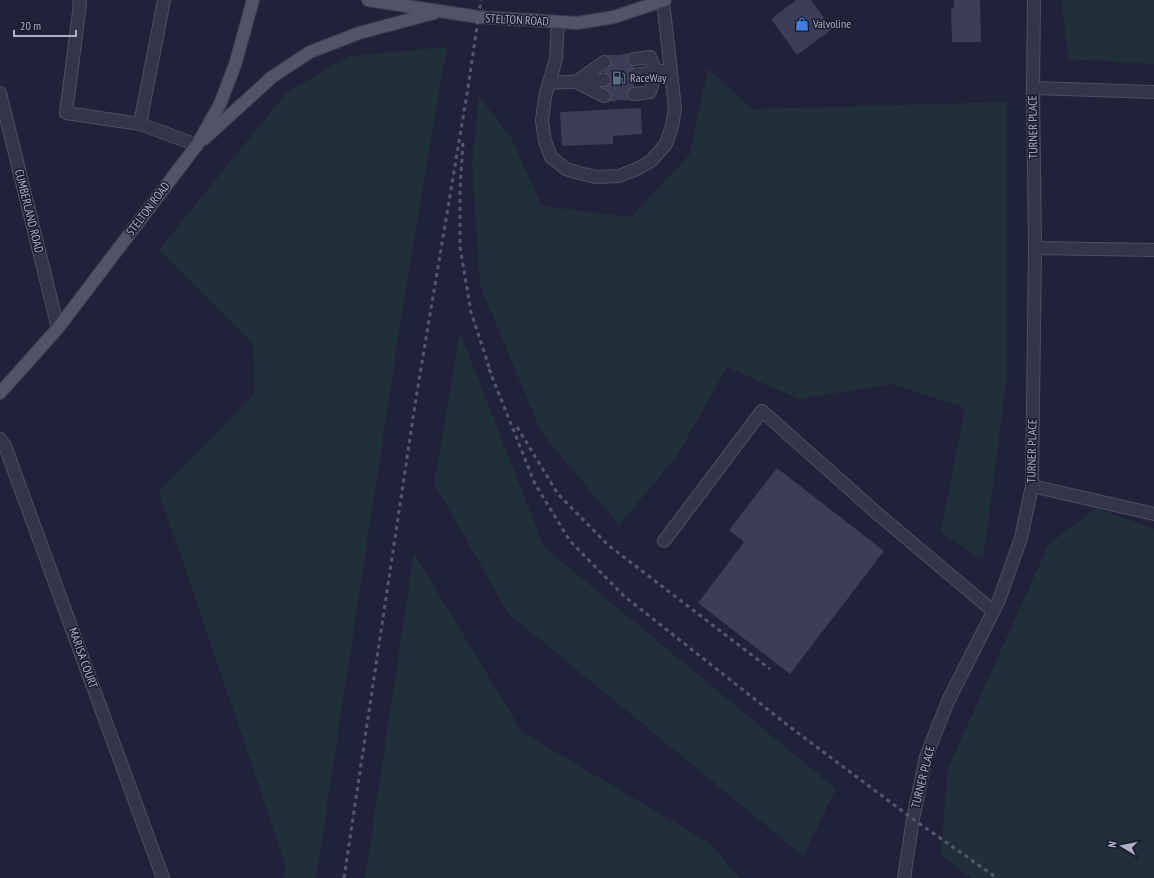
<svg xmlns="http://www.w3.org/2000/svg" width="1154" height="878" font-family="'PT Sans Narrow',sans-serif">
<rect width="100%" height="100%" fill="#202239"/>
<g fill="#212f3a">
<polygon points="1063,0 1154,0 1154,64 1069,59 1062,5"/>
<polygon points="447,47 405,293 316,878 284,878 286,865 159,492 255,393 253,344 159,250 286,93 349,56"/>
<polygon points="708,68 752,109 1007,102 1007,377 983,560 941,532 965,408 891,384 799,399 727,367 677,456 619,525 541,432 480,285 472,164 479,96 511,138 542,206 631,217 690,154"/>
<polygon points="460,333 544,547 836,789 803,856 508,613 434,483"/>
<polygon points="1096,508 1154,529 1154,878 971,878 941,855 948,769 1048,545"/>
<polygon points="414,553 522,732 711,844 739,878 365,878"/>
</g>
<g fill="#3b3d59">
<polygon points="796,0 811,0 832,29 797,55 771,19"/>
<polygon points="954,0 980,0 981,42 952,42 951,8 954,8"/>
<rect x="604" y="55" width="30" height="45"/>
<polygon points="641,108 642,134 613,136 613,144 562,146 560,112"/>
<polygon points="777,468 884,551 790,674 698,603 744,542 729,530"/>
</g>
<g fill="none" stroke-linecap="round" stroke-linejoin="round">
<g stroke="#3c3e55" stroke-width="12" stroke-dasharray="12 6" stroke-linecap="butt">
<polyline points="604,62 634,59"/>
<polyline points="604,80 634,75"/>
<polyline points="604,96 634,94"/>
</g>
<g stroke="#4e4f64" stroke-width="14">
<g id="minor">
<polyline points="79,0 80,4 66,113 140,124 197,145"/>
<polyline points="558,22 556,59 545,97 542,121 545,141 551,157 566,169 579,173 596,177 619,176 637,169 651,161 666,144 672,126 675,108 663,1"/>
<polyline points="634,59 650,57 656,72 650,92 634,94"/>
<polyline points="604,62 576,82 604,96"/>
<polyline points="634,75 663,71"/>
<polyline points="549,83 604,80"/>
<polyline points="1033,88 1154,92"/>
<polyline points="0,93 58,328"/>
<polyline points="140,124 164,0"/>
<polyline points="1035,248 1154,250"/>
<polyline points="0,439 5,446 163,878"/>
<polyline points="1032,486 1154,514"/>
<polyline points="664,541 762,411 879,515 993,611"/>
<polyline points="904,878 913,819 926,757 948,701 999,600 1021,538 1032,486 1035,248 1033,88 1034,0"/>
</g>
</g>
<g stroke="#3d3e53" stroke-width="14">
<g id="major">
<polyline points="368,0 478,17 577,23 614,17 665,0"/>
<polyline points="204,139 272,77 310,52 359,33 434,13"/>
<polyline points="0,393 58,328 197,145 220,104 235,65 253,0"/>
</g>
</g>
<use href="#minor" stroke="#333549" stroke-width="12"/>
<use href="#major" stroke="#515369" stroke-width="12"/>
<g stroke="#555770" stroke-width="3" stroke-dasharray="4 4" stroke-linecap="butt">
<polyline points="463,143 460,190 460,247 471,312 491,373"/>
<polyline points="489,369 535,484 570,541 624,596 790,727 913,819 997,878"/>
<polyline points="517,427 558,494 608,545 770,669"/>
<polyline points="344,878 416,398 467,94 481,0"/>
</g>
</g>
<defs>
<g id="shop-bare" transform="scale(1.08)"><path d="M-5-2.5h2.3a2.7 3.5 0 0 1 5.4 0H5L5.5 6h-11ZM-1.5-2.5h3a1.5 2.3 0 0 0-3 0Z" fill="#3f7fe0" stroke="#191b2d" stroke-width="2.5" paint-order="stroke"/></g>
<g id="fuel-bare" transform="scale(1.08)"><path d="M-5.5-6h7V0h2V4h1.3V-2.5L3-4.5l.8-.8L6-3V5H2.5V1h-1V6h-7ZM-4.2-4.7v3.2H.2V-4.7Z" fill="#5c6f8a" stroke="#191b2d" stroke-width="2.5" paint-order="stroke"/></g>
</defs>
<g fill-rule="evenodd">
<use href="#shop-bare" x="802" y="24"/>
<use href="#fuel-bare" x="619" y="78"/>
</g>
<g text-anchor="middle" stroke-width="3" stroke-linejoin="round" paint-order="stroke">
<g font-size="12" fill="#adafc6" stroke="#191b2d">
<text transform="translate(517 20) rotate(3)" y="4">STELTON ROAD</text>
<text transform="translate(1033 127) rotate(-91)" y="4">TURNER PLACE</text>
<text transform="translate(148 209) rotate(-53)" y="4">STELTON ROAD</text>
<text transform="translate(29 211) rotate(76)" y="4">CUMBERLAND ROAD</text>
<text transform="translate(1032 451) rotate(-89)" y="4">TURNER PLACE</text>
<text transform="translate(83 658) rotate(70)" y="4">MARISA COURT</text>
<text transform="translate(923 777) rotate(-76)" y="4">TURNER PLACE</text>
</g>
<g font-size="12" fill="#adafc6" stroke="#191b2d" text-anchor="start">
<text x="813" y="28">Valvoline</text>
<text x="630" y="82">RaceWay</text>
</g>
</g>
<g transform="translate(1122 846) rotate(280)" stroke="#191b2d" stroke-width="3" paint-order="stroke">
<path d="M0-3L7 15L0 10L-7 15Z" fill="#adafc6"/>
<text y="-6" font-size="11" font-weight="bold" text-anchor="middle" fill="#adafc6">N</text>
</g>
<path d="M14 30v6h62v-6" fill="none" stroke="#adafc6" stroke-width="2"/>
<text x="20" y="30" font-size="12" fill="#adafc6" stroke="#191b2d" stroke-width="3" paint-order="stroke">20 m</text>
</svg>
